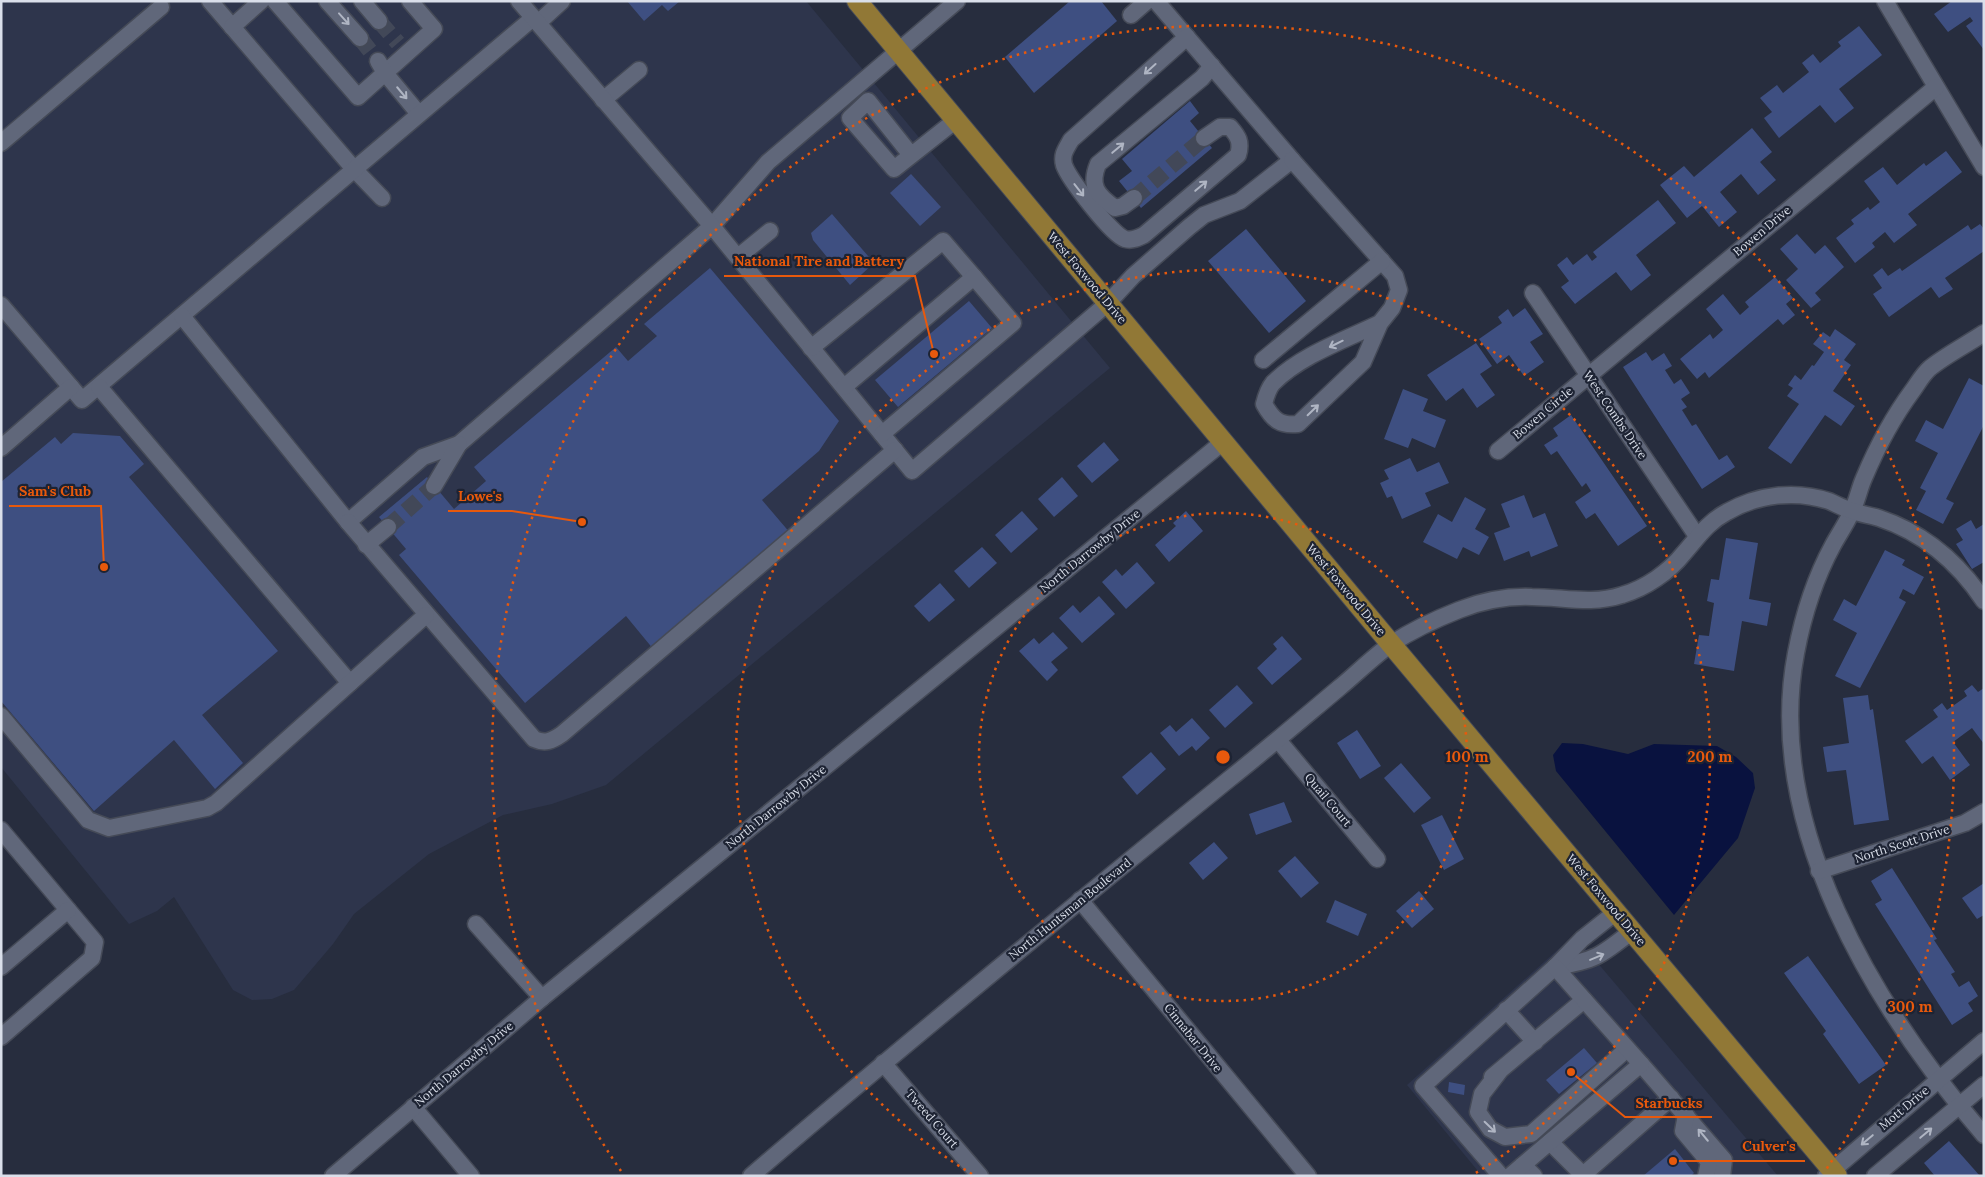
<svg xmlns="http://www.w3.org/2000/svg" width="1985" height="1177" font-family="Lora,serif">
<rect width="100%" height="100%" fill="#272d3e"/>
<g fill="#2e354c">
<polygon points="1,1 806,1 1110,368 606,785 552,804 503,815 429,854 354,914 333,944 294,990 272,999 252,1000 233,990 174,897 157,911 129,924 1,767"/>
<polygon points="1574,935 1778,1176 1482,1176 1407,1085"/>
</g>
<polygon fill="#09123f" points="1562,743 1583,744 1628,754 1654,744 1717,746 1736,757 1753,773 1755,788 1738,838 1674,915 1556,771 1553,755"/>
<g fill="#3e4f81">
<polygon points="627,1 680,1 668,11 662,5 644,21"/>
<polygon points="1070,1 1101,1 1117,21 1034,93 1005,57"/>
<polygon points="1952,1 1984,1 1984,50 1966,26 1973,21 1970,17 1948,32 1934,14"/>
<polygon points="1859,26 1882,55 1839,89 1854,108 1835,123 1820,105 1779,138 1764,118 1772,112 1760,98 1777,85 1783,93 1809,72 1802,63 1813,54 1820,63 1841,46 1838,42"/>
<polygon points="1190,101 1199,113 1190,121 1212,148 1141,208 1119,181 1132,171 1122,159"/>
<polygon points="1752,128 1772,152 1760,162 1776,180 1758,195 1741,174 1720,192 1737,212 1719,227 1702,206 1687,218 1660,185 1684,166 1694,177"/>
<polygon points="1946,151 1962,172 1908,214 1917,225 1894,243 1885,232 1872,243 1875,247 1855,263 1836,238 1854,224 1851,220 1868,207 1870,210 1880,202 1864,181 1883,167 1897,185 1924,163 1926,166"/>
<polygon points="911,174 941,207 920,226 890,193"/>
<polygon points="1658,200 1676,223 1636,255 1651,275 1631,291 1616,272 1575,304 1561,287 1569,281 1557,265 1567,257 1573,265 1587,254 1592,261 1597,257 1593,252"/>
<polygon points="832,214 874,263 850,285 813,240 811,233"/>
<polygon points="1980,224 1984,229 1984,251 1945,278 1953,289 1939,298 1931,287 1889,317 1873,294 1882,288 1873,275 1882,268 1888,276 1900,268 1902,271 1968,225 1971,230"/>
<polygon points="1246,229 1306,301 1269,333 1208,261"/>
<polygon points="1797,234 1815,254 1825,245 1844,267 1815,293 1821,300 1811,308 1786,280 1798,269 1780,249"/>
<polygon points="710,268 839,421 819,451 762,500 791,534 654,650 626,616 525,703 399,555 406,549 379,517 427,477 454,509 486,481 474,467 616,347 628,361 657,336 644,324"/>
<polygon points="1775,277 1793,298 1786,304 1795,315 1783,325 1778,319 1709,378 1705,372 1697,379 1680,359 1710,334 1713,339 1723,330 1706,309 1723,294 1740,315 1749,307 1745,302"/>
<polygon points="969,301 992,328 898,407 875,380"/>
<polygon points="1525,308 1543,334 1530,342 1544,362 1524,376 1509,355 1497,364 1479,339 1502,323 1498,317 1508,309 1513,317"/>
<polygon points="1835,329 1856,344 1844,360 1851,365 1833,391 1855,406 1841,426 1825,415 1791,464 1768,448 1799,404 1787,396 1793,388 1788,385 1795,375 1801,380 1812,365 1814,366 1824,352 1813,344 1823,332 1830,337"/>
<polygon points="1476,343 1492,366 1480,374 1495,395 1477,408 1463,388 1446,401 1427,375"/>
<polygon points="1646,352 1652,361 1664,353 1672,366 1665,370 1674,384 1681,379 1690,393 1681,399 1687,407 1682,410 1692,426 1696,424 1719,460 1727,455 1735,467 1702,489 1623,367"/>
<polygon points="1969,378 1984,386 1984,425 1946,499 1954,503 1943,524 1916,510 1926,491 1920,488 1938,453 1915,441 1926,420 1943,429"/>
<polygon points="1403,389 1428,399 1423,411 1446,420 1435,448 1412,438 1408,448 1384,439"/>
<polygon points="1571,415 1647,526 1618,546 1595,513 1586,519 1575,502 1591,491 1586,483 1582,487 1557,451 1551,455 1544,445 1558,436 1553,428"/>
<polygon points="73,433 120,436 144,464 129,477 278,651 202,715 243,763 215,789 174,740 94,811 1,701 1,482 55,437 61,444"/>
<polygon points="1104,442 1119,460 1092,483 1077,466"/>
<polygon points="1410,458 1417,472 1439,462 1449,483 1425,493 1431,506 1402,519 1392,496 1387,498 1380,483 1389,479 1384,470"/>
<polygon points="1062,477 1078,496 1054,517 1038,499"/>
<polygon points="1524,495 1533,518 1545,513 1558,546 1531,557 1529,551 1504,561 1494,533 1510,527 1501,504"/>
<polygon points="1465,497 1486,509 1475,529 1489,537 1479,555 1463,547 1457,559 1423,542 1438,514 1452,522"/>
<polygon points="1022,511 1038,529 1011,553 995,535"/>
<polygon points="1186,511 1203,531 1169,562 1155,545 1176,526 1173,523"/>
<polygon points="1971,520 1976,529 1984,524 1984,562 1972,569 1956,544 1963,540 1956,529"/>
<polygon points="1726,538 1758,543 1749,599 1771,603 1767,626 1742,621 1734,671 1694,664 1699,635 1709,636 1714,603 1707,601 1711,579 1719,580"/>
<polygon points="982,547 997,563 969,588 954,571"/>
<polygon points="1885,550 1905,560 1902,565 1924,577 1914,595 1903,589 1899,598 1906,602 1860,688 1835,676 1857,633 1833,620 1844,599 1856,606"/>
<polygon points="1137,562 1155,583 1126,609 1102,582 1116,569 1122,576"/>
<polygon points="940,583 955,600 929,622 914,606"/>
<polygon points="1099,596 1115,614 1082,643 1059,618 1073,605 1080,613"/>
<polygon points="1053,632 1068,648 1051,662 1058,670 1047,681 1019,651 1034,638 1039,644"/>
<polygon points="1282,636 1302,659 1272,685 1257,668 1277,649 1273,644"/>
<polygon points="1237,685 1253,703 1225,728 1209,710"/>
<polygon points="1972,685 1978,692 1984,688 1984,744 1972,728 1953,742 1970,765 1950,780 1933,756 1922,764 1905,741 1938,717 1933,710 1942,703 1947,710 1967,696 1964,691"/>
<polygon points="1868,695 1870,710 1873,709 1889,820 1854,825 1846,770 1827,772 1823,747 1849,743 1843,698"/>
<polygon points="1192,718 1210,738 1196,751 1192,746 1179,756 1160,733 1170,725 1176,732"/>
<polygon points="1357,730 1381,766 1360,779 1337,743"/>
<polygon points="1151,752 1166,769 1137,795 1122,777"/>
<polygon points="1401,763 1431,798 1414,813 1384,778"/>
<polygon points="1284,802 1292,822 1256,835 1249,814"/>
<polygon points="1442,815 1464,859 1444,870 1421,825"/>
<polygon points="1214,842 1228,858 1203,880 1189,863"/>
<polygon points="1295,856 1319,883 1301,898 1278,871"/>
<polygon points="1892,868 1937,939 1934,940 1955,972 1951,974 1959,987 1969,981 1978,996 1968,1003 1973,1011 1952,1025 1875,904 1882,900 1871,881"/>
<polygon points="1984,883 1984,915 1977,919 1962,898"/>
<polygon points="1419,891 1434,909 1412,928 1396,911"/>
<polygon points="1335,900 1367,914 1358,936 1326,922"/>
<polygon points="1808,956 1886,1065 1859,1084 1823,1034 1826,1031 1784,973"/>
<polygon points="1584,1048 1597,1063 1559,1094 1546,1080"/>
<polygon points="1449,1082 1465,1085 1464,1095 1448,1092"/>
<polygon points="1949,1141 1980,1176 1935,1176 1924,1163"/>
<polygon points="1675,1149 1694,1173 1691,1176 1643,1176"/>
</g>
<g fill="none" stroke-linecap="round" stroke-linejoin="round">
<g stroke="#424858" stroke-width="16" stroke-dasharray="16 8" stroke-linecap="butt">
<polyline points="379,21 398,43"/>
<polyline points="360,38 378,61"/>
<polyline points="1134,198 1204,138"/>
<polyline points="388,527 434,486"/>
</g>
<g stroke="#454a57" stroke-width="19">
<g id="minor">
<polyline points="210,1 354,169 382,198"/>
<polyline points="275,1 358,97 434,29 410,1"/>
<polyline points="327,1 360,38"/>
<polyline points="362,1 379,21"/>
<polyline points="957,1 768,162 712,226 912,471 1108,303 1133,276 1189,227 1204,215 1240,201 1292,160 1156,1"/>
<polyline points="1885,1 1984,167"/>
<polyline points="1131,15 1147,1"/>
<polyline points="538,23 562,1"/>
<polyline points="232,27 261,1"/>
<path d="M1187,37L1071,140C1066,149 1061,155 1064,165C1069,179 1112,235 1125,239C1132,241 1138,238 1144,235L1238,155C1242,142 1238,136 1230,127H1220L1204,138"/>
<polyline points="378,61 385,73 419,114"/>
<polyline points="603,100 639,70"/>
<polyline points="1,143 161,7"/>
<polyline points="911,155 868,101 850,118 894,169 956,120"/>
<path d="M1292,160L1395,276L1399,290L1392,308L1380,323L1363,362L1298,424C1280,426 1273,420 1264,404C1266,396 1268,389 1273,383C1301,355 1345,340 1380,323"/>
<path d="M1134,198L1123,206L1115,208C1097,195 1089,186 1098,164L1202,78L1212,66"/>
<polyline points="738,257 770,231"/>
<polyline points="1533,293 1697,536"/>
<polyline points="1,305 82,400 533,18"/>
<polyline points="182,316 348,522 423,457 459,444 712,226 519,1"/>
<path d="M1984,333C1966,345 1946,355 1930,368C1923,374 1918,383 1913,390C1893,417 1877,447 1864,478C1859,489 1857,502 1851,513C1846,524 1839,534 1833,545C1815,578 1803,616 1796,653C1763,825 1876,1010 1984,1135"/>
<polyline points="811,348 943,241 974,277"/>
<polyline points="1263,360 1382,261"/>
<polyline points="99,387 350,683"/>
<polyline points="844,387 974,277 1013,323 882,434"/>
<polyline points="1,448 71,387"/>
<polyline points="1498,451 1936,87"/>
<polyline points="434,486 459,444"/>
<path d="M348,522L534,739C545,744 552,741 562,734L895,450"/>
<polyline points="366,545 388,527"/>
<polyline points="1,716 88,820 109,828 207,808 216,803 426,615"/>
<polyline points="1278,740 1377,859"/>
<polyline points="1,830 95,942 92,958 1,1037"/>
<polyline points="1819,871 1965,823 1984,812"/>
<polyline points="1080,900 1308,1176"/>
<polyline points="476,924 542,998"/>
<polyline points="1,967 68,910"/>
<path d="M1555,967C1594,961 1601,956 1632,931"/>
<polyline points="1506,1010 1535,1042"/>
<polyline points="883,1063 980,1176"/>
<polyline points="1641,1064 1724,1160 1722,1176"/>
<polyline points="1499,1072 1482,1094 1478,1112 1490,1129 1505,1137 1531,1134 1627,1049"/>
<polyline points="1492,1077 1584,1000"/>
<polyline points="413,1107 471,1176"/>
<polyline points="1686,1115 1683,1131 1709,1162 1706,1176"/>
<polyline points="1550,1142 1583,1175 1671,1098"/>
<polyline points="1523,1165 1534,1176"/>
<polyline points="333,1176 542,998 1223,442"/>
<path d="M751,1176C908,1041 1068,910 1228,780C1266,750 1302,719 1339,688C1356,674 1373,657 1391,644C1411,631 1436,619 1459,610C1482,601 1507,596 1532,597C1563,597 1591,605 1622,595C1646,588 1669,572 1684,553C1698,537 1708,522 1727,512C1758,494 1796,490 1829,501C1836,504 1843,508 1850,510C1859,514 1870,515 1879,518C1924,533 1958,562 1984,601"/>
<polyline points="1501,1176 1423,1086 1555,967 1582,939 1616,912"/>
<polyline points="1510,1176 1641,1064 1555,967"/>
<polyline points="1826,1176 1984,1041"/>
<polyline points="1875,1176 1984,1085"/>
</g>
</g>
<g stroke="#454a57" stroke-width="22">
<polyline id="major" points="857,1 1391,644 1837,1176"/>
</g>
<use href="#minor" stroke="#60677a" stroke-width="16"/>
<use href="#major" stroke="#917836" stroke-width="20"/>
</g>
<defs><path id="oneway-shaft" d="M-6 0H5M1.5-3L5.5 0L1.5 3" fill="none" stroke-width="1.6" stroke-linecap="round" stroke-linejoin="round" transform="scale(1.25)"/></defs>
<g stroke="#afb5c3">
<use href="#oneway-shaft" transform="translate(344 19) rotate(48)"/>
<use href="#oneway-shaft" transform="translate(1150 69) rotate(138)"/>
<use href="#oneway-shaft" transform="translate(402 93) rotate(50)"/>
<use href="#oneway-shaft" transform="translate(1118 148) rotate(-40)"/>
<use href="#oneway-shaft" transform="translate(1201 186) rotate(-40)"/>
<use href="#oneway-shaft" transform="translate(1079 190) rotate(52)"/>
<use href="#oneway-shaft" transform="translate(1336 344) rotate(154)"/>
<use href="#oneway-shaft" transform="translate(1313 410) rotate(-44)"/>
<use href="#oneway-shaft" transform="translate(1597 957) rotate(-23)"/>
<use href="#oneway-shaft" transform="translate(1490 1127) rotate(44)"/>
<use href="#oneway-shaft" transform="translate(1926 1133) rotate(-40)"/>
<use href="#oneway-shaft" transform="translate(1703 1135) rotate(-130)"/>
<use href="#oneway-shaft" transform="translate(1867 1140) rotate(140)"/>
</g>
<g fill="none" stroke="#e8590c" stroke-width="2.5" stroke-dasharray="2.5 5">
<circle cx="1223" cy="757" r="244"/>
<path d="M972 1174A487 487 0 1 1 1474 1174"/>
<path d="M621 1171A731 731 0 1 1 1825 1171"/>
</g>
<g text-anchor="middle" stroke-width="4.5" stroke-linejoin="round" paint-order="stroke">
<g font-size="12" fill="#dadfea" stroke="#1d2333">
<text transform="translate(1762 231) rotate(-40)" y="4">Bowen Drive</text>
<text transform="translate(1087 278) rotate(50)" y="4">West Foxwood Drive</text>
<text transform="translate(1543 413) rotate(-40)" y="4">Bowen Circle</text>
<text transform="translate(1615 415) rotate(56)" y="4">West Combs Drive</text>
<text transform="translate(1090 551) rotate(-39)" y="4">North Darrowby Drive</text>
<text transform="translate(1346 590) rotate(50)" y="4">West Foxwood Drive</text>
<text transform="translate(1328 800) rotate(50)" y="4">Quail Court</text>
<text transform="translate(776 807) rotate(-39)" y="4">North Darrowby Drive</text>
<text transform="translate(1902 844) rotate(-18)" y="4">North Scott Drive</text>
<text transform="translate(1606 900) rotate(50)" y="4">West Foxwood Drive</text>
<text transform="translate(1070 909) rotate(-39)" y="4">North Huntsman Boulevard</text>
<text transform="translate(1193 1038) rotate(51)" y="4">Cinnabar Drive</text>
<text transform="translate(464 1064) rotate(-40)" y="4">North Darrowby Drive</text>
<text transform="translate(1904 1108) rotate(-40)" y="4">Mott Drive</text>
<text transform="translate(932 1119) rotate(49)" y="4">Tweed Court</text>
</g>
</g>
<circle cx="1223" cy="757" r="8" fill="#e8590c" stroke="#1d2333" stroke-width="2.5"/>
<g font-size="15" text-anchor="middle" font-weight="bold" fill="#e8590c" stroke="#1d2333" stroke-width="4.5" stroke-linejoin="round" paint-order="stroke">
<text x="1467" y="762">100 m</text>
<text x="1710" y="762">200 m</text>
<text x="1910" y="1012">300 m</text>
</g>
<path fill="none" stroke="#e8590c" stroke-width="2" d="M934 354L915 276H724M104 567L101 506H9M582 522L512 511H448M1571 1072L1625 1117H1712M1673 1161L1732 1161H1805"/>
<g fill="#e8590c" stroke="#1d2333" stroke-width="2">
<circle cx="934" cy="354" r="5"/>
<circle cx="104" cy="567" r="5"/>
<circle cx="582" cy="522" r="5"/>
<circle cx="1571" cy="1072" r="5"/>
<circle cx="1673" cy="1161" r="5"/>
</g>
<g font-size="14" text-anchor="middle" font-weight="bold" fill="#e8590c" stroke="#1d2333" stroke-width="4.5" stroke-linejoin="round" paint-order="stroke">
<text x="819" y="266">National Tire and Battery</text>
<text x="55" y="496">Sam's Club</text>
<text x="480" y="501">Lowe's</text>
<text x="1669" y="1108">Starbucks</text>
<text x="1769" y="1151">Culver's</text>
</g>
<rect width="1985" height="1177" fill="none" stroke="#dadfea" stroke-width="5"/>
</svg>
